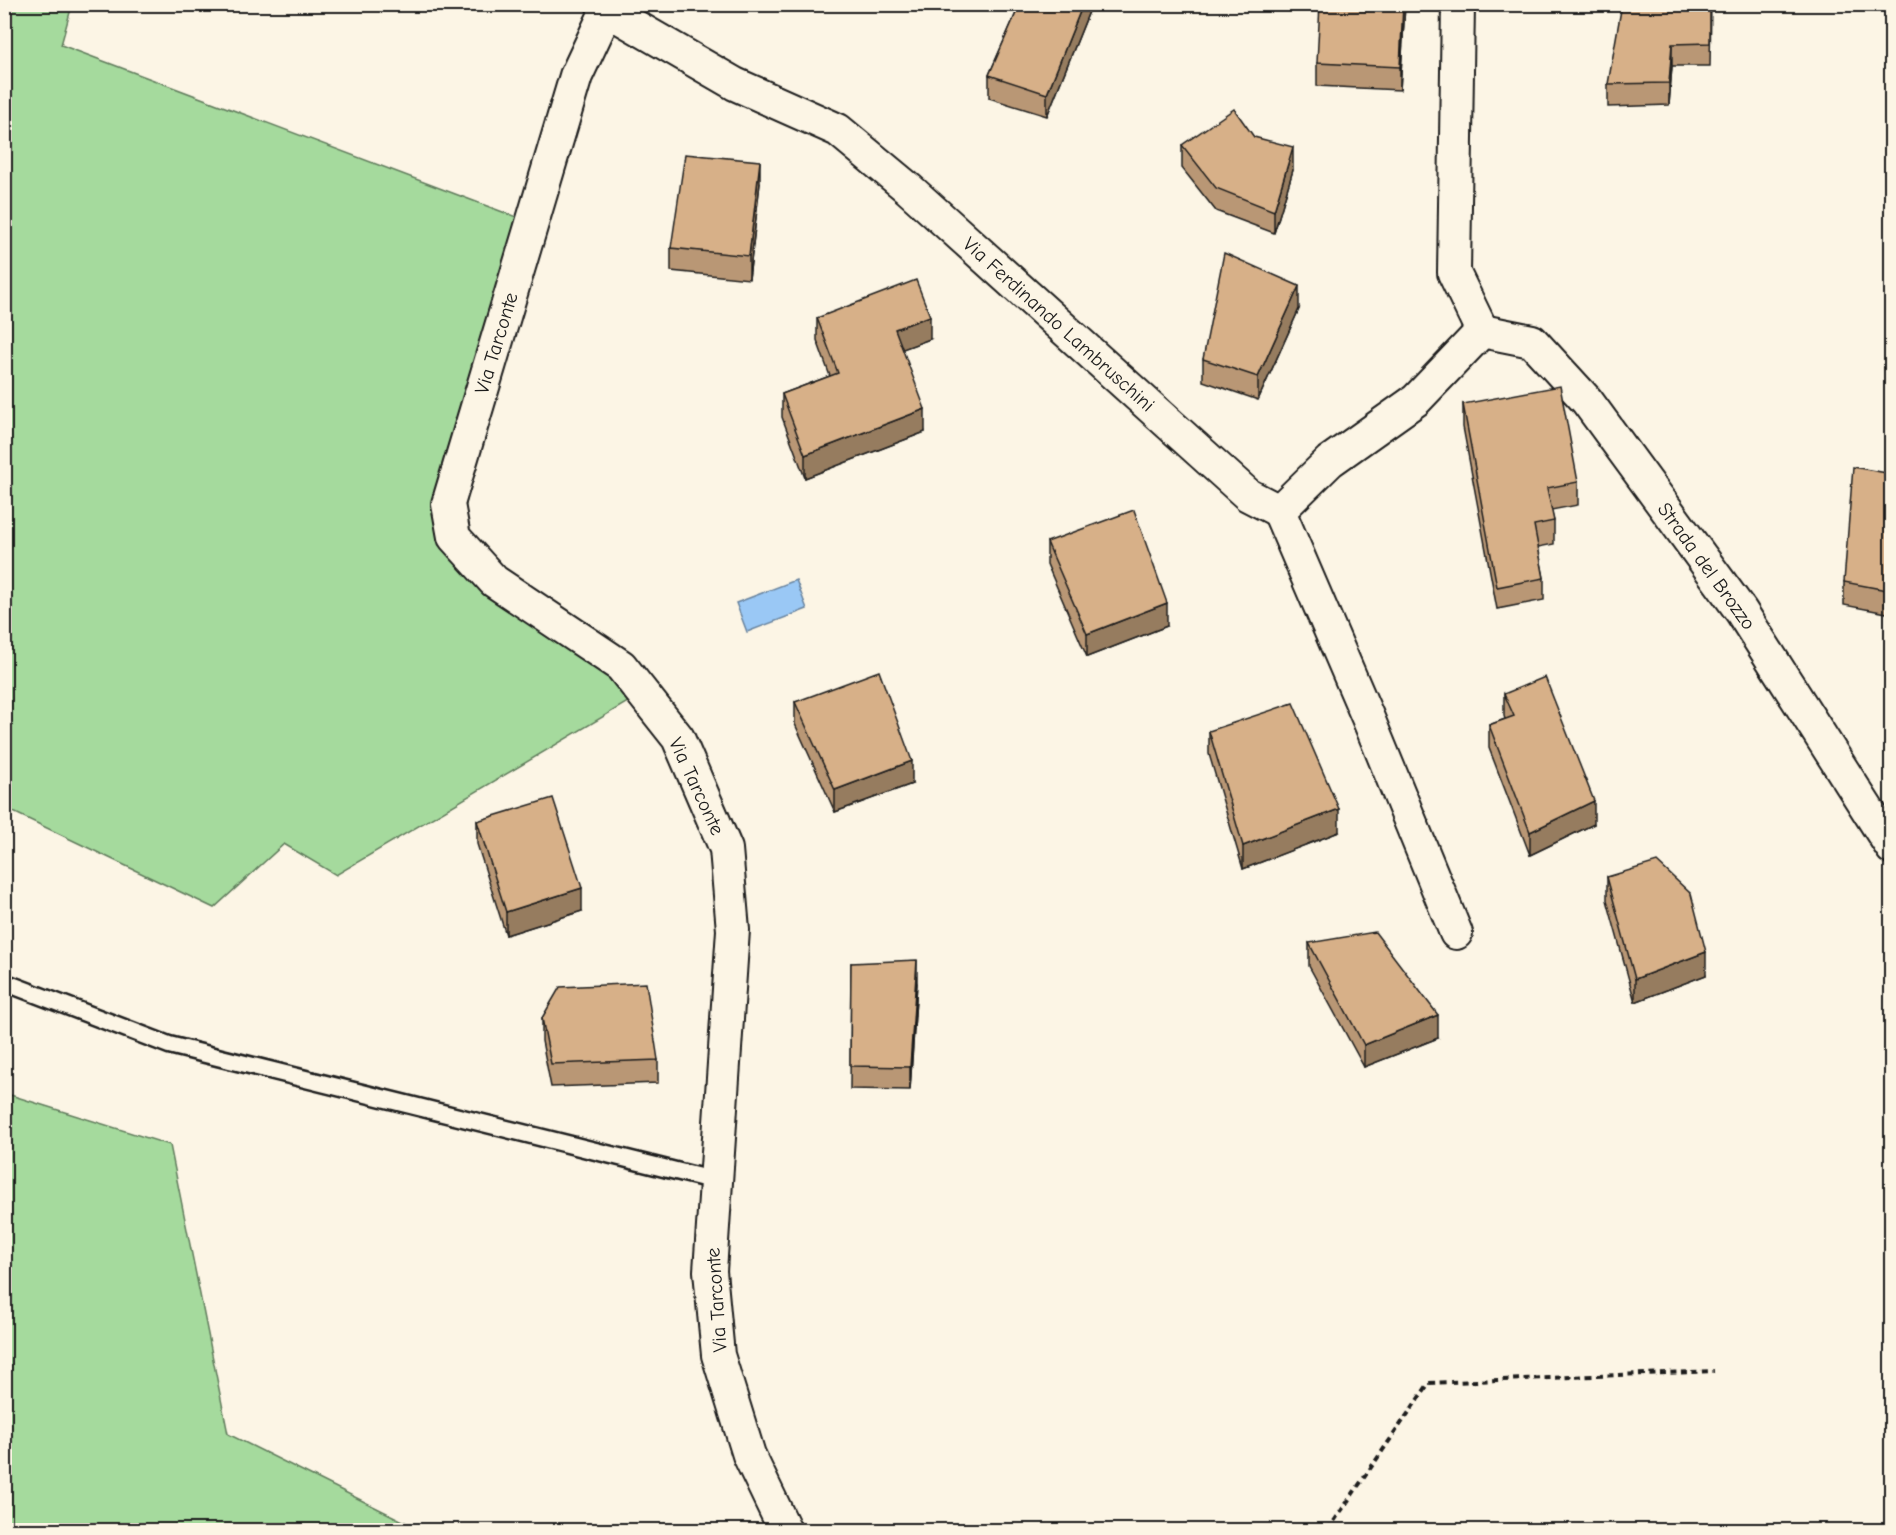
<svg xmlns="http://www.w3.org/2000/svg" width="1896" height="1535" font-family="'Comic Neue',sans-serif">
<rect width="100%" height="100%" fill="#fcf5e5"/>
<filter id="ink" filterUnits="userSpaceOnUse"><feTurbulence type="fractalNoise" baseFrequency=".0167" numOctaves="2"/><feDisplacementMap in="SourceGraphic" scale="12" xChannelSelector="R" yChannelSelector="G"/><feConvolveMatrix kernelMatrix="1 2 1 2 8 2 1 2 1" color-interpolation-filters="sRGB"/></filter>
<g filter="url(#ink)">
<g fill="#a5da9d" stroke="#607b5c" stroke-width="1.5">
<polygon points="4,5 72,5 61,45 532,223 501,326 464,514 466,550 643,693 336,875 284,844 214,908 5,808"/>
<polygon points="4,1093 170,1145 228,1434 421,1530 5,1530"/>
</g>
<polygon fill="#9ac8f5" stroke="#68839e" stroke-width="1.5" points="796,580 807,609 747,632 736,603"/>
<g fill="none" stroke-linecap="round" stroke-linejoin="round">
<g stroke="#1c1c1c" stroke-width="21">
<polyline id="service" points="4,982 169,1045 716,1181"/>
</g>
<g stroke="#1c1c1c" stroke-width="36">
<g id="minor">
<polyline points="602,4 607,10 735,84 838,130 909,189 1248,495 1279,511 1330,461 1416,400 1482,331"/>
<polyline points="1458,4 1454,273 1482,331"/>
<polyline points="607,10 576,76 448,504 454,537 494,581 621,666 678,738 726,849 733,930 710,1271 718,1355 749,1455 785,1530"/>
<polyline points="1482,331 1532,341 1587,401 1741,611 1892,848"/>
<polyline points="1279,511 1368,718 1456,933"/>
</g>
</g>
<polyline stroke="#1c1c1c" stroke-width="4" stroke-dasharray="6 4.5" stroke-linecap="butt" points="1328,1530 1429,1383 1714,1371"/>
<use href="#service" stroke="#fcf5e5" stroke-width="16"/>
<use href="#minor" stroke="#fcf5e5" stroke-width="32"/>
</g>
<g fill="#b99775" stroke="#1c1c1c" stroke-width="1.5">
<polygon points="1020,4 1092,4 1047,116 989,98 989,75"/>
<polygon points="1405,4 1400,90 1317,86 1317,63"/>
<polygon points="1711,4 1710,66 1672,66 1669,105 1608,107 1608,84"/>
<polygon points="1254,137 1293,170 1274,233 1216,211 1182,168 1182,145"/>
<polygon points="760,183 749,279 671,271 671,248"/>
<polygon points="1299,309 1258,400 1203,381 1203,359"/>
<polygon points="817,318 930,339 902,349 925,432 805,478 782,417 782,394 830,376 817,340"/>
<polygon points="1463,404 1578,482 1578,505 1551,510 1554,521 1554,544 1538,547 1544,578 1544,600 1497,609 1463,427"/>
<polygon points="1892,474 1892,614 1844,605 1844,582"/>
<polygon points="1047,542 1167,626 1087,657 1047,564"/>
<polygon points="1504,694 1594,824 1530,855 1489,748 1489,725 1505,719 1504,716"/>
<polygon points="795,702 912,784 835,812 795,724"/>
<polygon points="1209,731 1339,832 1243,869 1209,754"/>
<polygon points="477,821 582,911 506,935 477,844"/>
<polygon points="1607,877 1706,975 1635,1002 1607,900"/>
<polygon points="1309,943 1438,1038 1364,1067 1309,966"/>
<polygon points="851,963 917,983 910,1090 850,1089"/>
<polygon points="542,1018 658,1060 658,1083 551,1087 542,1041"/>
</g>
<g fill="#967b5f" stroke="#1c1c1c" stroke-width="1.5">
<polygon points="1083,4 1092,4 1047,116 1047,94"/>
<polygon points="1403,4 1405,4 1400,90 1400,67"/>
<polygon points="1672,44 1672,66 1669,105 1669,83"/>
<polygon points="1293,147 1293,170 1274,233 1274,211"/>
<polygon points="760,161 760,183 749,279 749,256"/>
<polygon points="1299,286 1299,309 1258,400 1258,377"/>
<polygon points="930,316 930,339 895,352 895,329"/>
<polygon points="925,409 925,432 805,478 805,455"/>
<polygon points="1167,603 1167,626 1087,657 1087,634"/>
<polygon points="912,761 912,784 835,812 835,790"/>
<polygon points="1594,801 1594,824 1530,855 1530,832"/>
<polygon points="1339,809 1339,832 1243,869 1243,846"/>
<polygon points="582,888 582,911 506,935 506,912"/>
<polygon points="1706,952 1706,975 1635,1002 1635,979"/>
<polygon points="917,960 917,983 910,1090 910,1067"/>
<polygon points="1438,1015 1438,1038 1364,1067 1364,1045"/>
</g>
<g fill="#d7b088" stroke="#1c1c1c" stroke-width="1.5">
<polygon points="1020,4 1083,4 1047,94 989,75"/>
<polygon points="1320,4 1403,4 1400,67 1317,63"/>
<polygon points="1622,4 1710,4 1710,43 1672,44 1669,83 1608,84"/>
<polygon points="1234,109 1254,137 1293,147 1274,211 1216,188 1182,145"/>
<polygon points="685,154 760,161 749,256 671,248"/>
<polygon points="1224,253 1299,286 1258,377 1203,359"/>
<polygon points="916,280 930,316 895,329 925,409 805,455 782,394 838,373 817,318"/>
<polygon points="1560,386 1578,482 1547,488 1554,521 1534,525 1544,578 1497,587 1463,404"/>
<polygon points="1853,467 1892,474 1892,591 1844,582"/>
<polygon points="1134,510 1167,603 1087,634 1047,542"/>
<polygon points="879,671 912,761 835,790 795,702"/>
<polygon points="1545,677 1594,801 1530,832 1489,725 1514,716 1504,694"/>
<polygon points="1293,703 1339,809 1243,846 1209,731"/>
<polygon points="553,798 582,888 506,912 477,821"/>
<polygon points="1657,862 1691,894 1706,952 1635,979 1607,877"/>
<polygon points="1375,932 1438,1015 1364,1045 1309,943"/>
<polygon points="917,960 910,1067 850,1066 851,963"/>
<polygon points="646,983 658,1060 551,1064 542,1018 560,987"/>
</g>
</g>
<g text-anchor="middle" stroke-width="4.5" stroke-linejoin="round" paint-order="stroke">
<g font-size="20" fill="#1c1c1c" stroke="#fcf5e5">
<text transform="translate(1059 324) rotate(42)" y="7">Via Ferdinando Lambruschini</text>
<text transform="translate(496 343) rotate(-73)" y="7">Via Tarconte</text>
<text transform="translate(1707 566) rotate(54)" y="7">Strada del Brozzo</text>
<text transform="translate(697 786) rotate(65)" y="7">Via Tarconte</text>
<text transform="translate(716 1300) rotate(-94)" y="7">Via Tarconte</text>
</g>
</g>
<rect width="1896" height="1535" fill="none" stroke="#fcf5e5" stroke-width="24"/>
<rect x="12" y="12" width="1872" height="1511" fill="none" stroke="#1c1c1c" stroke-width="2" filter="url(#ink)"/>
</svg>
